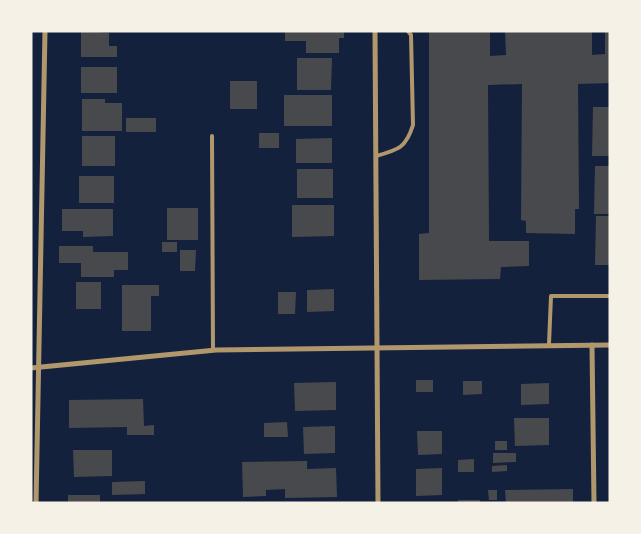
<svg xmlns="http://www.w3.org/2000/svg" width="641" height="534" font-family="'Varela Round',sans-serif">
<rect width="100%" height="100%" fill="#14213d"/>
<g fill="#48494c">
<polygon points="81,31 109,33 109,46 117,46 117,57 81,57"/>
<polygon points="285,31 344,31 344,38 339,38 339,53 306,53 306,41 285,41"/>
<polygon points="429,31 490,31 490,56 506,55 505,31 592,31 592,55 605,54 605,31 610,31 610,83 578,84 579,209 575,209 575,234 526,233 526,221 521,220 522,84 488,85 489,241 529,241 529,266 501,267 500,279 419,280 419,234 429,233"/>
<polygon points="297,58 332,58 331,90 297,90"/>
<rect x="81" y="67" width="36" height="26"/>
<rect x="230" y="81" width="27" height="28"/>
<rect x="284" y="95" width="48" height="31"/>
<polygon points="82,99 105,99 105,103 122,103 122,131 82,131"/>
<polygon points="593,107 610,107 610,156 592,156"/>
<rect x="126" y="118" width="30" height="14"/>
<rect x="259" y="133" width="20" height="15"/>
<rect x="82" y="136" width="33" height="30"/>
<polygon points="332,138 332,163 296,163 296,139"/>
<polygon points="595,166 610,166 610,214 594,214"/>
<rect x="297" y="169" width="36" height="29"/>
<rect x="79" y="176" width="35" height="27"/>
<polygon points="292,205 334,205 334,236 292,237"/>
<rect x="167" y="208" width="31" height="32"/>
<polygon points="62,209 113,209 113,236 83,237 83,231 62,231"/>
<polygon points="596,216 610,216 610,265 595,265"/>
<rect x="162" y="242" width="15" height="10"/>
<polygon points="59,246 93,246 93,252 128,252 128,270 114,270 114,277 81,277 81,263 59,263"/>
<polygon points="180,250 196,250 195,271 180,271"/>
<rect x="76" y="282" width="25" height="27"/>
<polygon points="122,285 159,285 159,296 151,296 151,331 122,331"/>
<polygon points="334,289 334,311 307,312 307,290"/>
<polygon points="278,292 296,292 295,314 278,314"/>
<rect x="416" y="380" width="17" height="12"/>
<polygon points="463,381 482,381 482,394 463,395"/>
<polygon points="336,382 336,410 295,411 294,383"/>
<polygon points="549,383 549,404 521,405 521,384"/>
<polygon points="143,399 144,426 154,425 154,435 127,435 127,427 69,428 69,400"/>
<polygon points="514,418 549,418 549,445 515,446"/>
<polygon points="287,422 288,437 264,437 264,423"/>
<polygon points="335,426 335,453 304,454 303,427"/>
<polygon points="417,431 442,431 442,454 418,455"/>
<rect x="495" y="441" width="12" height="9"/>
<polygon points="73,450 112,450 112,476 74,477"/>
<polygon points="493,453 516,453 516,462 493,463"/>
<polygon points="474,459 474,472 458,472 458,460"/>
<polygon points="307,461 307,469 336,468 337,497 285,498 285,489 266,490 266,496 243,497 242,462"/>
<polygon points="507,465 507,471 492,472 492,466"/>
<polygon points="442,468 442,495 416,496 416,469"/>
<polygon points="145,481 145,494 112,495 112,482"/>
<polygon points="573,489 573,503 506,503 505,490"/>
<polygon points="488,490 497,490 497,500 489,500"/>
<rect x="68" y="495" width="32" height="8"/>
<rect x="458" y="500" width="22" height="3"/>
</g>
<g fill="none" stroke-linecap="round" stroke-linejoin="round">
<g stroke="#b1986c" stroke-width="4">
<polyline points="212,136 213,350"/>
<path d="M376,156C398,150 406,148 413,125L411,35L408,31"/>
<polyline points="549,344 551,296 610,296"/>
</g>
<g stroke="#b1986c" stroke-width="5">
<polyline points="375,31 378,503"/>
<polyline points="592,345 594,503"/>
<polyline points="31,368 216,350 610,345"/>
<polyline points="36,503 45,31"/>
</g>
</g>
<rect width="641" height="534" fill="none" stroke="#f6f1e7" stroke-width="65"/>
</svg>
